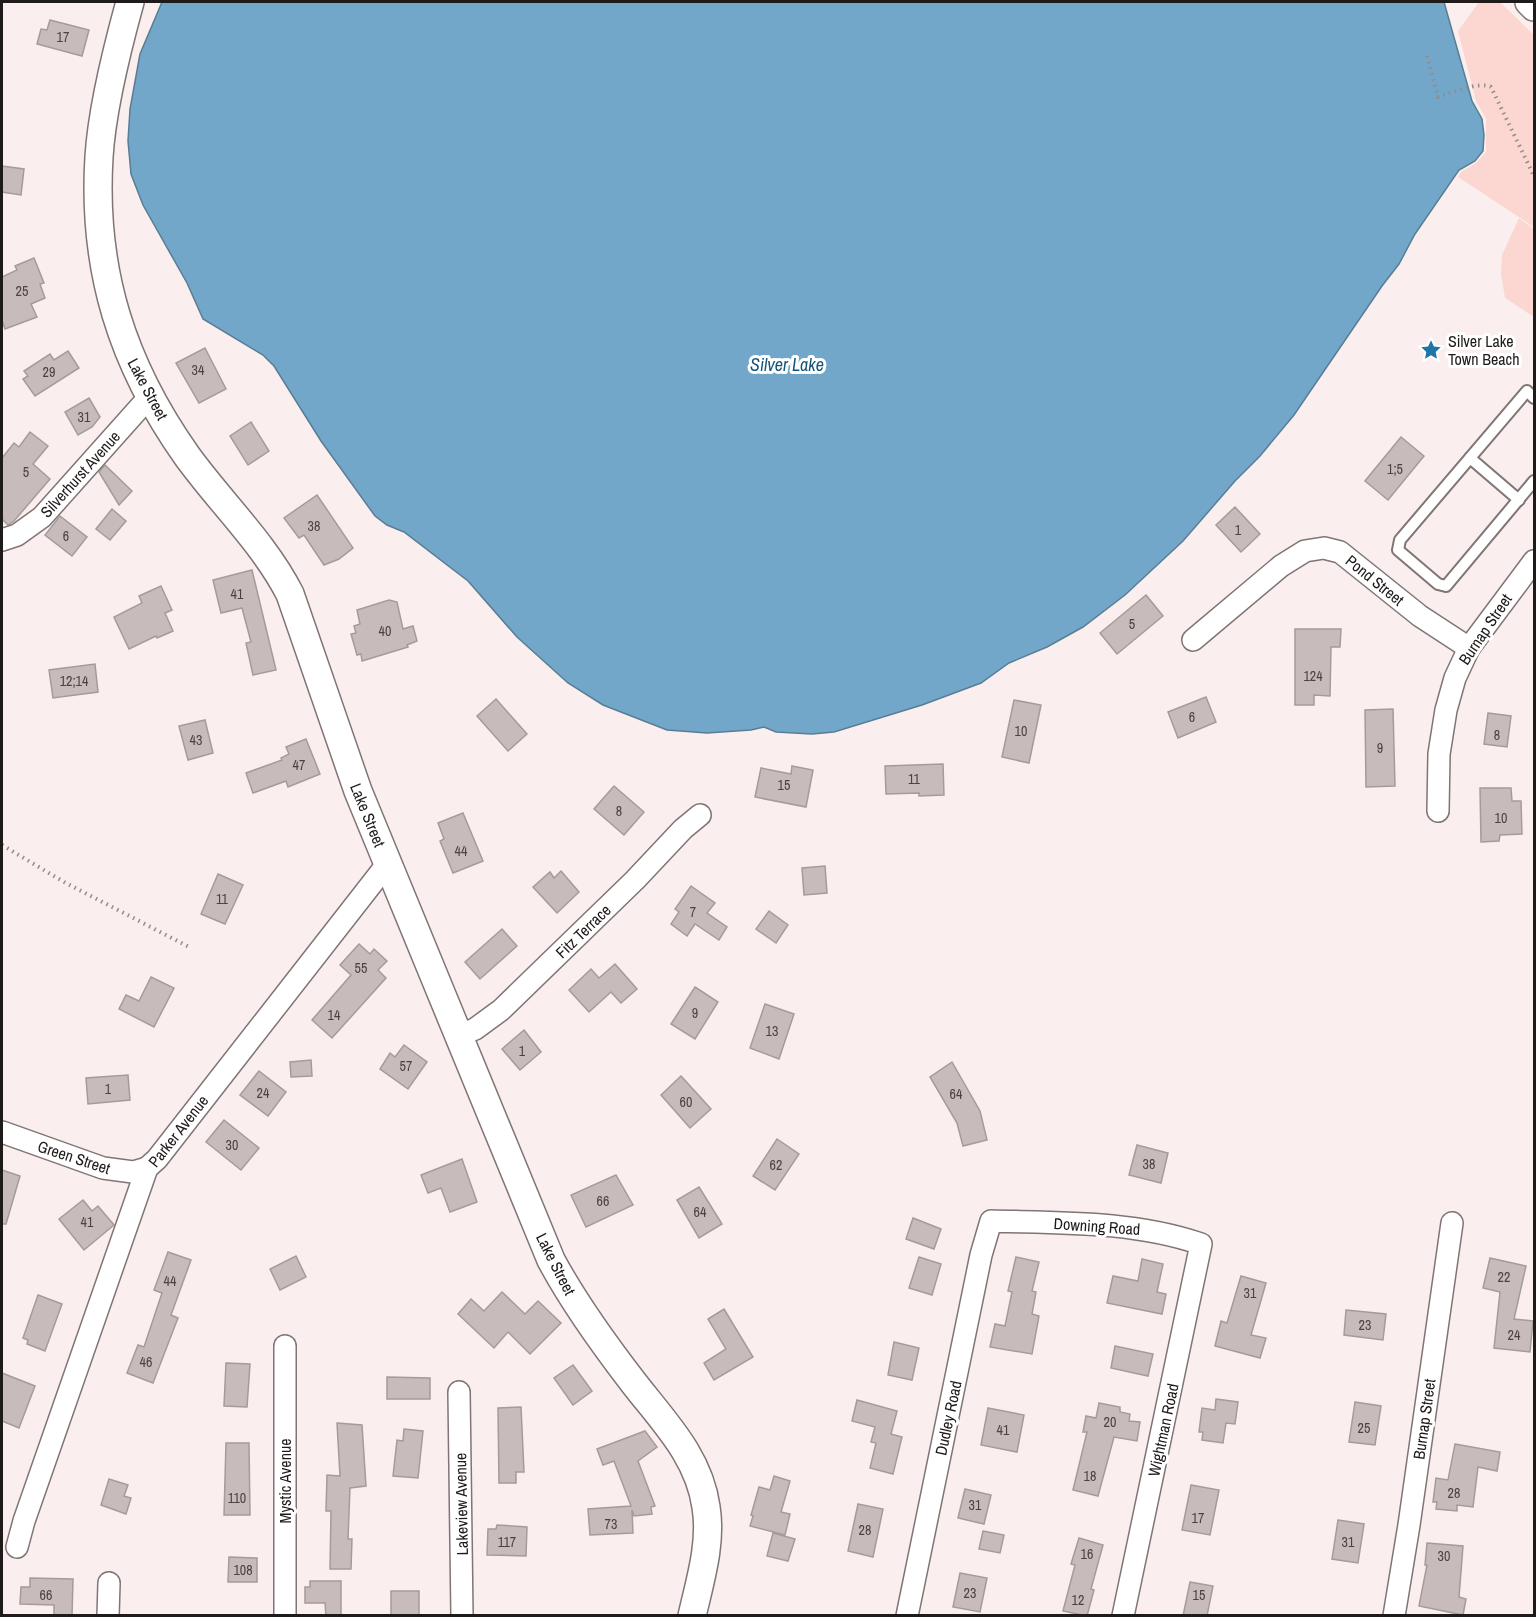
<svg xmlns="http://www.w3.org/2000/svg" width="1536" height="1617" font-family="'Archivo Narrow',sans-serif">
<rect width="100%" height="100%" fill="#faefee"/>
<g fill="#fcd7d1">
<polygon points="1479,2 1500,2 1534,35 1534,227 1458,177 1461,172 1476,163 1486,152 1486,119 1476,101 1458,31"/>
<polygon points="1519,218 1534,229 1534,317 1505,298 1501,274 1502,255"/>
</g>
<polygon fill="#72a7ca" stroke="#597d95" stroke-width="1.5" points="162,2 1444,2 1472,101 1482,119 1484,135 1483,151 1475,161 1459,170 1415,234 1399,264 1382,286 1294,415 1260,456 1235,481 1183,541 1125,595 1083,627 1047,647 1009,663 981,683 922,705 834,732 812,734 776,732 764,727 751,730 707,733 667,730 603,705 568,683 517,637 468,581 404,532 387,525 375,516 321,441 274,366 263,355 203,319 187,283 143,205 131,174 128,141 130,109 140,54"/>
<g fill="#c7bcbb" stroke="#a59b99" stroke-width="1.5">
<polygon points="50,20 89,30 82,56 37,44 41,29 47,30"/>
<polygon points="2,166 24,169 21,195 2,192"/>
<polygon points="34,258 44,283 40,284 45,298 31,304 37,317 5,329 2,320 2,277 17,270 15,266"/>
<polygon points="205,348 226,389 199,403 176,363"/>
<polygon points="68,351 79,368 35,396 23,379 28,376 24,371 50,354 54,360"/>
<polygon points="89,398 100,417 92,427 78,435 65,412"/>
<polygon points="251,422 269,451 248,465 230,436"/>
<polygon points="30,432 48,446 33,464 50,479 14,521 8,525 2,519 2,458 14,443 19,447"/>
<polygon points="1401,437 1424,456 1388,500 1365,481"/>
<polygon points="105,465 132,491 119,505 99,472"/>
<polygon points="317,495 353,548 339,559 324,565 304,535 299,538 284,518"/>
<polygon points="1235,507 1260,534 1241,552 1216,525"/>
<polygon points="112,509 126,521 110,540 96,529"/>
<polygon points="60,516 87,537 72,556 45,535"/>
<polygon points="252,570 276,670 253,675 246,643 251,642 242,608 221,613 213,580"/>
<polygon points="161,586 172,610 165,613 173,631 157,638 156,636 129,649 114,617 142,603 139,596"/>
<polygon points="1146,595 1163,616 1117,654 1100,633"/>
<polygon points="389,600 397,602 403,629 413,626 417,641 407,645 408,647 362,661 361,654 357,655 351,634 356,633 354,626 360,624 357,610"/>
<polygon points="1295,629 1341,629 1340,647 1331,647 1330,696 1314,695 1314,705 1295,705"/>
<polygon points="95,664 98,692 53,698 49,670"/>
<polygon points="1206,697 1216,722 1178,738 1168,712"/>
<polygon points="496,699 527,734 508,751 477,716"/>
<polygon points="1014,700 1041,705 1029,763 1002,757"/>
<polygon points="1393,709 1395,786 1366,787 1365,710"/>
<polygon points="1488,713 1511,716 1507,747 1484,744"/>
<polygon points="205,720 213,753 188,760 179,726"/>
<polygon points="306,739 320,774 288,787 286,781 253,793 246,773 282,760 281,758 289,754 286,747"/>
<polygon points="943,764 944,795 919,796 919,793 886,794 885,766"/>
<polygon points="792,766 813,770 806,807 755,797 761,768 791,774"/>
<polygon points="614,786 644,812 624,835 594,809"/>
<polygon points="1480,788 1511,788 1512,801 1521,801 1522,834 1500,835 1499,841 1481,842"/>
<polygon points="463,813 483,861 453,873 440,841 444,839 438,823"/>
<polygon points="825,866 827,893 804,895 802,868"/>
<polygon points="561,871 579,892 557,913 533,887 550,872 554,878"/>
<polygon points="218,874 243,885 225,924 201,914"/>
<polygon points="691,886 715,903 707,913 727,927 719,940 695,924 687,936 671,924 679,912 675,909"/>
<polygon points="769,911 788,925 776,943 756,929"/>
<polygon points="502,929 517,946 480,979 465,962"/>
<polygon points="359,944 370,954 374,949 387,961 378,970 386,978 332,1038 312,1020 351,975 340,965"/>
<polygon points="615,964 637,989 621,1003 611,992 589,1012 569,990 591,969 599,978"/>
<polygon points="151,977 174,988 154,1027 119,1009 126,995 139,1001"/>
<polygon points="695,987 718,1002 695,1039 671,1024"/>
<polygon points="765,1004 794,1014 779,1059 750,1048"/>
<polygon points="524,1030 541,1052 520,1070 502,1049"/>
<polygon points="404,1045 427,1062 408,1089 380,1069 390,1053 395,1057"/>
<polygon points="311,1060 312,1076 291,1077 290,1062"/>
<polygon points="952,1062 980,1111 987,1140 963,1146 957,1123 930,1077"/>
<polygon points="259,1071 286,1092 268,1116 240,1095"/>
<polygon points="128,1075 130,1100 88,1104 86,1078"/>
<polygon points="681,1076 711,1109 690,1128 661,1095"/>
<polygon points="224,1120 259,1148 241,1170 206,1142"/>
<polygon points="777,1139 799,1154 775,1190 753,1176"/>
<polygon points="1137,1145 1168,1153 1161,1183 1129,1175"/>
<polygon points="462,1159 477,1202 450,1212 441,1188 428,1193 421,1175"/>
<polygon points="2,1170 20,1176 6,1224 2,1224"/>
<polygon points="616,1175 633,1205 586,1227 571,1195"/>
<polygon points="699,1187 722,1224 699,1238 677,1200"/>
<polygon points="83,1200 92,1211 98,1206 114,1225 84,1250 59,1219"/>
<polygon points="913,1218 941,1229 934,1249 906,1239"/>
<polygon points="168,1252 191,1260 171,1315 178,1318 153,1383 127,1373 138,1345 144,1347 162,1293 154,1290"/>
<polygon points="296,1256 306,1277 280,1290 270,1269"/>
<polygon points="919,1257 941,1264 932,1295 909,1288"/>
<polygon points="1016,1257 1039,1262 1032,1291 1036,1292 1032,1314 1039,1316 1032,1354 990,1347 995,1324 1005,1326 1012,1292 1008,1291"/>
<polygon points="1490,1258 1526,1266 1514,1319 1533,1321 1530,1352 1494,1348 1500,1292 1483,1288"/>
<polygon points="1142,1259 1163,1264 1157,1292 1166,1294 1162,1314 1107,1303 1113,1276 1138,1281"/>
<polygon points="1241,1276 1266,1283 1251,1335 1266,1338 1260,1358 1215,1346 1221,1321 1227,1323"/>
<polygon points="502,1292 525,1314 538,1301 561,1323 530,1354 508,1332 494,1348 458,1314 471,1299 484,1311"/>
<polygon points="38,1295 62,1304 45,1351 27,1344 28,1340 23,1338"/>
<polygon points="724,1309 753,1357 714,1380 704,1363 726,1349 708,1319"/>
<polygon points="1346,1310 1386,1314 1383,1340 1344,1335"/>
<polygon points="894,1342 919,1348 912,1380 888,1375"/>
<polygon points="1115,1346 1153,1354 1148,1376 1111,1368"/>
<polygon points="226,1363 250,1364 247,1407 224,1406"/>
<polygon points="573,1365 592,1391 573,1405 554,1378"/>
<polygon points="2,1373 35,1386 19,1428 2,1421"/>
<polygon points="387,1377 430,1378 430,1399 387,1399"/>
<polygon points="1216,1399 1238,1402 1235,1424 1226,1423 1223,1443 1202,1440 1203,1432 1199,1432 1202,1408 1215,1410"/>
<polygon points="857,1400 897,1411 891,1434 902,1437 893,1474 870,1468 876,1443 871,1442 875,1427 852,1421"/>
<polygon points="1355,1402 1381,1406 1375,1445 1349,1442"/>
<polygon points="1099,1403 1120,1407 1120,1412 1130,1414 1129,1421 1140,1422 1137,1441 1114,1437 1098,1496 1073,1490 1087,1432 1083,1432 1086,1416 1096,1418"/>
<polygon points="521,1407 524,1472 516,1472 516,1483 499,1483 498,1408"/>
<polygon points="988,1408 1024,1415 1017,1452 981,1445"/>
<polygon points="337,1423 362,1425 366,1486 350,1488 348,1539 352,1539 351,1569 330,1569 331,1511 326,1511 327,1475 340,1476"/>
<polygon points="404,1429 423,1431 418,1478 393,1476 397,1440 403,1441"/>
<polygon points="645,1431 657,1447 638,1461 655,1506 651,1507 652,1514 634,1516 632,1510 633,1533 590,1535 588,1509 631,1506 614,1461 603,1465 597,1449"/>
<polygon points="226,1443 249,1443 250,1515 224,1515"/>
<polygon points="1455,1444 1500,1452 1497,1471 1478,1467 1473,1507 1457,1505 1457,1511 1436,1509 1437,1502 1433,1502 1436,1478 1448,1480"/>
<polygon points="774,1476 790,1481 781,1512 790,1514 785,1535 750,1526 753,1516 751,1515 759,1487 770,1490"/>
<polygon points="109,1479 128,1485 124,1496 131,1498 126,1514 101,1505"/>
<polygon points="1191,1485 1219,1490 1210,1535 1182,1530"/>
<polygon points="965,1489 991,1495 984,1524 958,1518"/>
<polygon points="858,1504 883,1509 873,1557 848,1551"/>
<polygon points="1338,1520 1364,1524 1358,1563 1332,1559"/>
<polygon points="497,1525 527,1527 526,1556 487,1555 488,1529 496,1529"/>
<polygon points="983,1531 1004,1535 1000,1553 979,1549"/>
<polygon points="773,1533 795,1539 788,1561 767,1556"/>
<polygon points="1079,1538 1103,1545 1091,1589 1094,1590 1087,1616 1063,1611 1075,1565 1071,1564"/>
<polygon points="1427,1543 1463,1546 1459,1597 1466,1599 1463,1615 1419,1606 1427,1565 1425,1565"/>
<polygon points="229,1557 257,1558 257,1582 228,1582"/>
<polygon points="960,1573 987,1578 980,1612 953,1607"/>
<polygon points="30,1578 73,1579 72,1616 54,1616 54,1605 20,1604 21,1587 30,1587"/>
<polygon points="310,1581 341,1581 341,1616 326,1616 325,1603 305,1603 305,1587 310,1587"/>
<polygon points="1190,1582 1213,1586 1207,1616 1183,1616"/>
<rect x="391" y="1591" width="28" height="25"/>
</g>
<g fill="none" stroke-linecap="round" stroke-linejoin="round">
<g stroke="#7f7574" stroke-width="14">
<g id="service">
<polyline points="1534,398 1527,391 1400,540 1398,550 1438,584 1446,586 1534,481"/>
<polyline points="1470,458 1519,500"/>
</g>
</g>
<g stroke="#7f7574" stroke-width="24">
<g id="minor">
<polyline points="2,540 17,535 42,517 150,396"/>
<polyline points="1193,640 1281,566 1305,551 1324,548 1340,552 1420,616 1469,648"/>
<polyline points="1438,811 1439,754 1446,710 1455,678 1469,648 1534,561"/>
<polyline points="458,1036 475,1029 501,1010 635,880 683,829 700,815"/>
<polyline points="2,1132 103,1168 133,1172 147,1168"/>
<polyline points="285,1346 285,1616"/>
<polyline points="459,1392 462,1616"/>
<polyline points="17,1547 24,1521 147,1168 157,1159 388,863"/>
<polyline points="108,1616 109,1583"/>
<path d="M907,1616L981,1255L991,1221C1062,1223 1134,1221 1201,1244L1123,1616"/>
<polyline points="1394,1616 1409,1525 1452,1223"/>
</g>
</g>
<g stroke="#7f7574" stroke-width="30">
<g id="tertiary">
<path d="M130,2C117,49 102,108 99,157C92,270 122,364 187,456C221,503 264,543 290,594L358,791L551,1260C574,1303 603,1343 633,1382C663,1421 699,1456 706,1507C712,1543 700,1581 692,1616"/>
<polyline points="1529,2 1534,7"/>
</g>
</g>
<g stroke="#938c8b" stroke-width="4" stroke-dasharray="1.5 4.5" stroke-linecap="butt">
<path d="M1427,56L1438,97C1450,93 1480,81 1491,87L1534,176"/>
<polyline points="2,845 64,882 191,948"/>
</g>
<use href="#service" stroke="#fff" stroke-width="10"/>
<use href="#minor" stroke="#fff" stroke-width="21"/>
<use href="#tertiary" stroke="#fff" stroke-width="27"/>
</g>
<defs>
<g id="sight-bare" transform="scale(1.62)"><path d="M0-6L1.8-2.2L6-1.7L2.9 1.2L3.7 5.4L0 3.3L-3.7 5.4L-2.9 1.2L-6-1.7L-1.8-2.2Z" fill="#1f75a5" stroke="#fff" stroke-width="2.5" paint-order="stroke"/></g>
</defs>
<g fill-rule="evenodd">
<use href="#sight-bare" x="1431" y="350"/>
</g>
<g text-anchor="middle" stroke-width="6" stroke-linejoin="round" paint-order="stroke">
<g font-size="14" fill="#494342">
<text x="63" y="42">17</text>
<text x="22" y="296">25</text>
<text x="198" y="375">34</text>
<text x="49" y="377">29</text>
<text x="84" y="422">31</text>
<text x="1395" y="474">1;5</text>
<text x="26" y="477">5</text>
<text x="314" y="531">38</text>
<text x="1238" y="535">1</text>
<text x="66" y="541">6</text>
<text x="237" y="599">41</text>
<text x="1132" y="629">5</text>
<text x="385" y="636">40</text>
<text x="1313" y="681">124</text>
<text x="74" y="686">12;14</text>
<text x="1192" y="722">6</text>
<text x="1021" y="736">10</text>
<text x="1497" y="740">8</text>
<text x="196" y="745">43</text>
<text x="1380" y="753">9</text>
<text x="299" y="770">47</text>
<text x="914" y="784">11</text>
<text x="784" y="790">15</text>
<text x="619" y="816">8</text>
<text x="1501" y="823">10</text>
<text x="461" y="856">44</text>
<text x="222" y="904">11</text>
<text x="693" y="917">7</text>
<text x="361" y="973">55</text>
<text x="695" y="1018">9</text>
<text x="334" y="1020">14</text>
<text x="772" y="1036">13</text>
<text x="522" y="1056">1</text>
<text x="406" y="1071">57</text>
<text x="108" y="1094">1</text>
<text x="263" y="1098">24</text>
<text x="956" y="1099">64</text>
<text x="686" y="1107">60</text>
<text x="232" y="1150">30</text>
<text x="1149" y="1169">38</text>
<text x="776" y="1170">62</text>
<text x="603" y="1206">66</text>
<text x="700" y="1217">64</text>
<text x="87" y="1227">41</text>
<text x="1504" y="1282">22</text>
<text x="170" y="1286">44</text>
<text x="1250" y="1298">31</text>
<text x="1365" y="1330">23</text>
<text x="1514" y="1340">24</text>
<text x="146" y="1367">46</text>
<text x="1110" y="1427">20</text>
<text x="1364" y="1433">25</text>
<text x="1003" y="1435">41</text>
<text x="1090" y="1481">18</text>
<text x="1454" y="1498">28</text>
<text x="237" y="1503">110</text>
<text x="975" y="1510">31</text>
<text x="1198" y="1523">17</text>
<text x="611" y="1529">73</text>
<text x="865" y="1535">28</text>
<text x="507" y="1547">117</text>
<text x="1348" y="1547">31</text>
<text x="1087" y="1559">16</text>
<text x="1444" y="1561">30</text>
<text x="243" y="1575">108</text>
<text x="970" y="1598">23</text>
<text x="46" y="1600">66</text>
<text x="1199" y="1600">15</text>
<text x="1078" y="1605">12</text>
</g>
<g font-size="16" fill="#1f1b1a" stroke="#fff" text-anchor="start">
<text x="1448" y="347">Silver Lake<tspan x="1448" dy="18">Town Beach</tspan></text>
</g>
<g font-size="16" fill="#1f1b1a" stroke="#fff">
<text transform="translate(148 389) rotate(62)" y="6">Lake Street</text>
<text transform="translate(80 474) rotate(-48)" y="6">Silverhurst Avenue</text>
<text transform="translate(1375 580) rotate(39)" y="6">Pond Street</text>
<text transform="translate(1485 629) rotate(-56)" y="6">Burnap Street</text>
<text transform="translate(368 815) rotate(68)" y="6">Lake Street</text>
<text transform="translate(583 931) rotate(-44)" y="6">Fitz Terrace</text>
<text transform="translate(178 1131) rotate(-52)" y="6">Parker Avenue</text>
<text transform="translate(74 1157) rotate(18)" y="6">Green Street</text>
<text transform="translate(1097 1226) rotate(4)" y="6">Downing Road</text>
<text transform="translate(556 1264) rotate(63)" y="6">Lake Street</text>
<text transform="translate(948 1418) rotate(-78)" y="6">Dudley Road</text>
<text transform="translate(1424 1419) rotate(-82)" y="6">Burnap Street</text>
<text transform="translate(1163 1430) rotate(-78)" y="6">Wightman Road</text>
<text transform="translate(285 1481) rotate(-90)" y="6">Mystic Avenue</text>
<text transform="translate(461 1504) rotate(-91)" y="6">Lakeview Avenue</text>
</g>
<g font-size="18" font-style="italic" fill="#165579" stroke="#fff">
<text x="787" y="371">Silver Lake</text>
</g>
</g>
<rect width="1536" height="1617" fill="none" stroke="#1f1b1a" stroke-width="6"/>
</svg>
